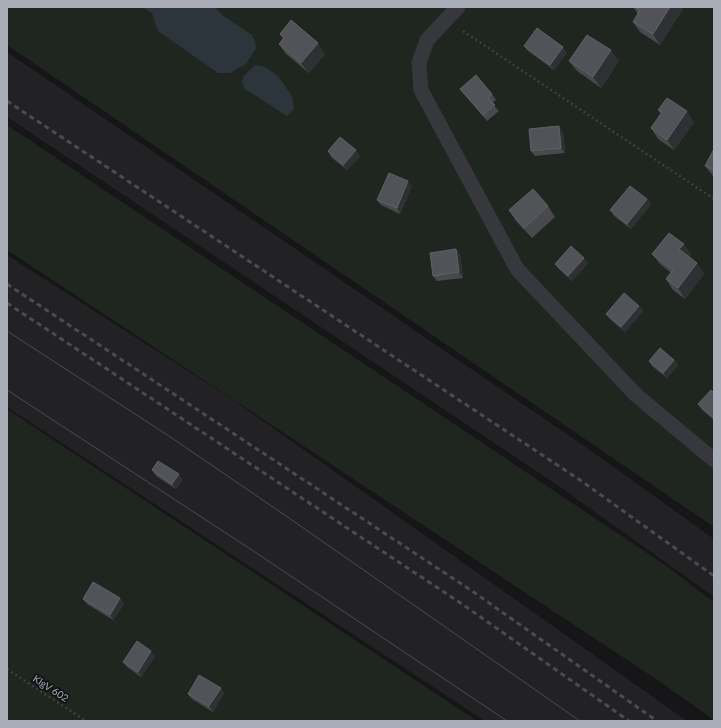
<svg xmlns="http://www.w3.org/2000/svg" width="721" height="728" font-family="Lato,sans-serif">
<rect width="100%" height="100%" fill="#161618"/>
<g fill="#222225">
<polygon points="7,52 590,450 714,539 714,597 560,487 7,117"/>
<polygon points="7,255 232,399 687,721 485,721 7,407"/>
</g>
<g fill="#1e261f">
<polygon points="7,7 714,7 714,527 7,45"/>
<polygon points="7,125 668,567 714,602 714,720 662,683 7,250"/>
<polygon points="7,409 477,721 7,721"/>
</g>
<g fill="#2c353c">
<polygon points="142,7 215,7 222,15 252,35 255,42 256,48 246,64 230,73 218,73 158,31 152,13"/>
<polygon points="255,65 265,67 278,76 292,96 294,109 287,116 245,89 242,82 244,76"/>
</g>
<g fill="none" stroke-linecap="round" stroke-linejoin="round">
<g stroke="#3d3f44" stroke-width="2.5" stroke-dasharray="2 3" stroke-linecap="butt">
<polyline points="463,31 714,199"/>
<polyline points="7,669 86,721"/>
</g>
<polyline stroke="#37383d" stroke-width="15" points="458,7 427,40 419,63 421,90 517,269 636,395 714,460"/>
<g stroke="#4a4c52" stroke-width="1">
<polyline points="7,331 169,436 289,518 580,721"/>
<polyline points="7,390 255,552 507,721"/>
</g>
<g stroke="#4a4c52" stroke-width="3" stroke-dasharray="5 4" stroke-linecap="butt">
<polyline points="7,101 580,480 714,576"/>
<polyline points="7,284 472,591 657,721"/>
<polyline points="7,303 462,604 629,721"/>
</g>
</g>
<g fill="#47494d">
<polygon points="633,7 684,7 660,45 640,32 633,22 638,14"/>
<polygon points="280,34 325,54 309,73 286,54 279,44 283,39"/>
<polygon points="524,46 567,53 554,70 528,51"/>
<polygon points="569,61 619,61 601,88 577,71"/>
<polygon points="460,89 492,94 496,100 492,103 499,111 487,121 464,94"/>
<polygon points="658,110 694,122 674,150 658,139 651,128 661,114"/>
<polygon points="563,132 565,153 535,156 531,151"/>
<polygon points="714,149 714,177 713,176 705,166"/>
<polygon points="328,151 360,156 347,170 331,157"/>
<polygon points="412,186 400,214 381,205 377,200"/>
<polygon points="647,199 651,204 631,229 614,216 610,210"/>
<polygon points="548,206 555,217 532,238 516,221 509,210"/>
<polygon points="456,249 460,255 463,278 437,281 433,276"/>
<polygon points="652,254 691,254 689,257 697,263 704,274 685,299 673,290 666,279 671,273 660,264"/>
<polygon points="588,263 572,281 559,269 555,264"/>
<polygon points="639,306 643,311 625,332 610,319 606,314"/>
<polygon points="674,360 678,365 667,378 652,366 649,361"/>
<polygon points="714,393 714,420 702,410 698,404"/>
<polygon points="152,470 179,474 182,480 176,489 156,476"/>
<polygon points="120,598 124,604 113,620 87,604 83,599"/>
<polygon points="155,656 141,677 127,667 123,662"/>
<polygon points="224,693 213,712 192,699 188,694"/>
</g>
<g fill="#2f3033">
<polygon points="670,7 684,7 660,45 653,34"/>
<polygon points="318,43 325,54 309,73 301,63"/>
<polygon points="563,47 567,53 554,70 550,65"/>
<polygon points="611,50 619,61 601,88 593,77"/>
<polygon points="687,111 694,122 674,150 667,140"/>
<polygon points="559,126 563,132 565,153 561,148"/>
<polygon points="356,150 360,156 347,170 343,165"/>
<polygon points="408,181 412,186 400,214 397,208"/>
<polygon points="647,199 651,204 631,229 627,224"/>
<polygon points="684,244 691,254 686,260 679,249"/>
<polygon points="456,249 460,255 463,278 459,272"/>
<polygon points="584,258 588,263 572,281 568,276"/>
<polygon points="697,263 704,274 685,299 678,288"/>
<polygon points="639,306 643,311 625,332 621,327"/>
<polygon points="674,360 678,365 667,378 663,373"/>
<polygon points="179,474 182,480 176,489 172,484"/>
<polygon points="120,598 124,604 113,620 110,615"/>
<polygon points="151,651 155,656 141,677 138,672"/>
<polygon points="221,688 224,693 213,712 209,706"/>
</g>
<g fill="#525359" stroke="#5f6168">
<polygon points="635,7 670,7 653,34 633,22 640,10"/>
<polygon points="291,20 318,43 301,63 279,44 284,38 280,34"/>
<polygon points="537,28 563,47 550,65 524,46"/>
<polygon points="587,35 611,50 593,77 569,61"/>
<polygon points="476,75 492,94 488,98 495,105 483,115 460,89"/>
<polygon points="667,98 687,111 667,140 651,128 662,112 658,110"/>
<polygon points="559,126 561,148 531,151 529,129"/>
<polygon points="340,137 356,150 343,165 328,151"/>
<polygon points="714,149 714,170 705,166"/>
<polygon points="389,173 408,181 397,208 377,200"/>
<polygon points="630,186 647,199 627,224 610,210"/>
<polygon points="533,189 548,206 524,228 509,210"/>
<polygon points="669,233 684,244 679,249 697,263 678,288 666,279 673,270 652,254"/>
<polygon points="571,246 584,258 568,276 555,264"/>
<polygon points="456,249 459,272 433,276 430,253"/>
<polygon points="624,293 639,306 621,327 606,314"/>
<polygon points="660,348 674,360 663,373 649,361"/>
<polygon points="711,390 714,393 714,418 698,404"/>
<polygon points="158,461 179,474 172,484 152,470"/>
<polygon points="93,582 120,598 110,615 83,599"/>
<polygon points="137,641 151,651 138,672 123,662"/>
<polygon points="199,675 221,688 209,706 188,694"/>
</g>
<g text-anchor="middle" stroke-width="3.5" stroke-linejoin="round" paint-order="stroke">
<g font-size="10" fill="#a8adb8" stroke="#111113">
<text transform="translate(51 688) rotate(33)" y="4">KlgV 602</text>
</g>
</g>
<rect width="721" height="728" fill="none" stroke="#a8adb8" stroke-width="16"/>
</svg>
